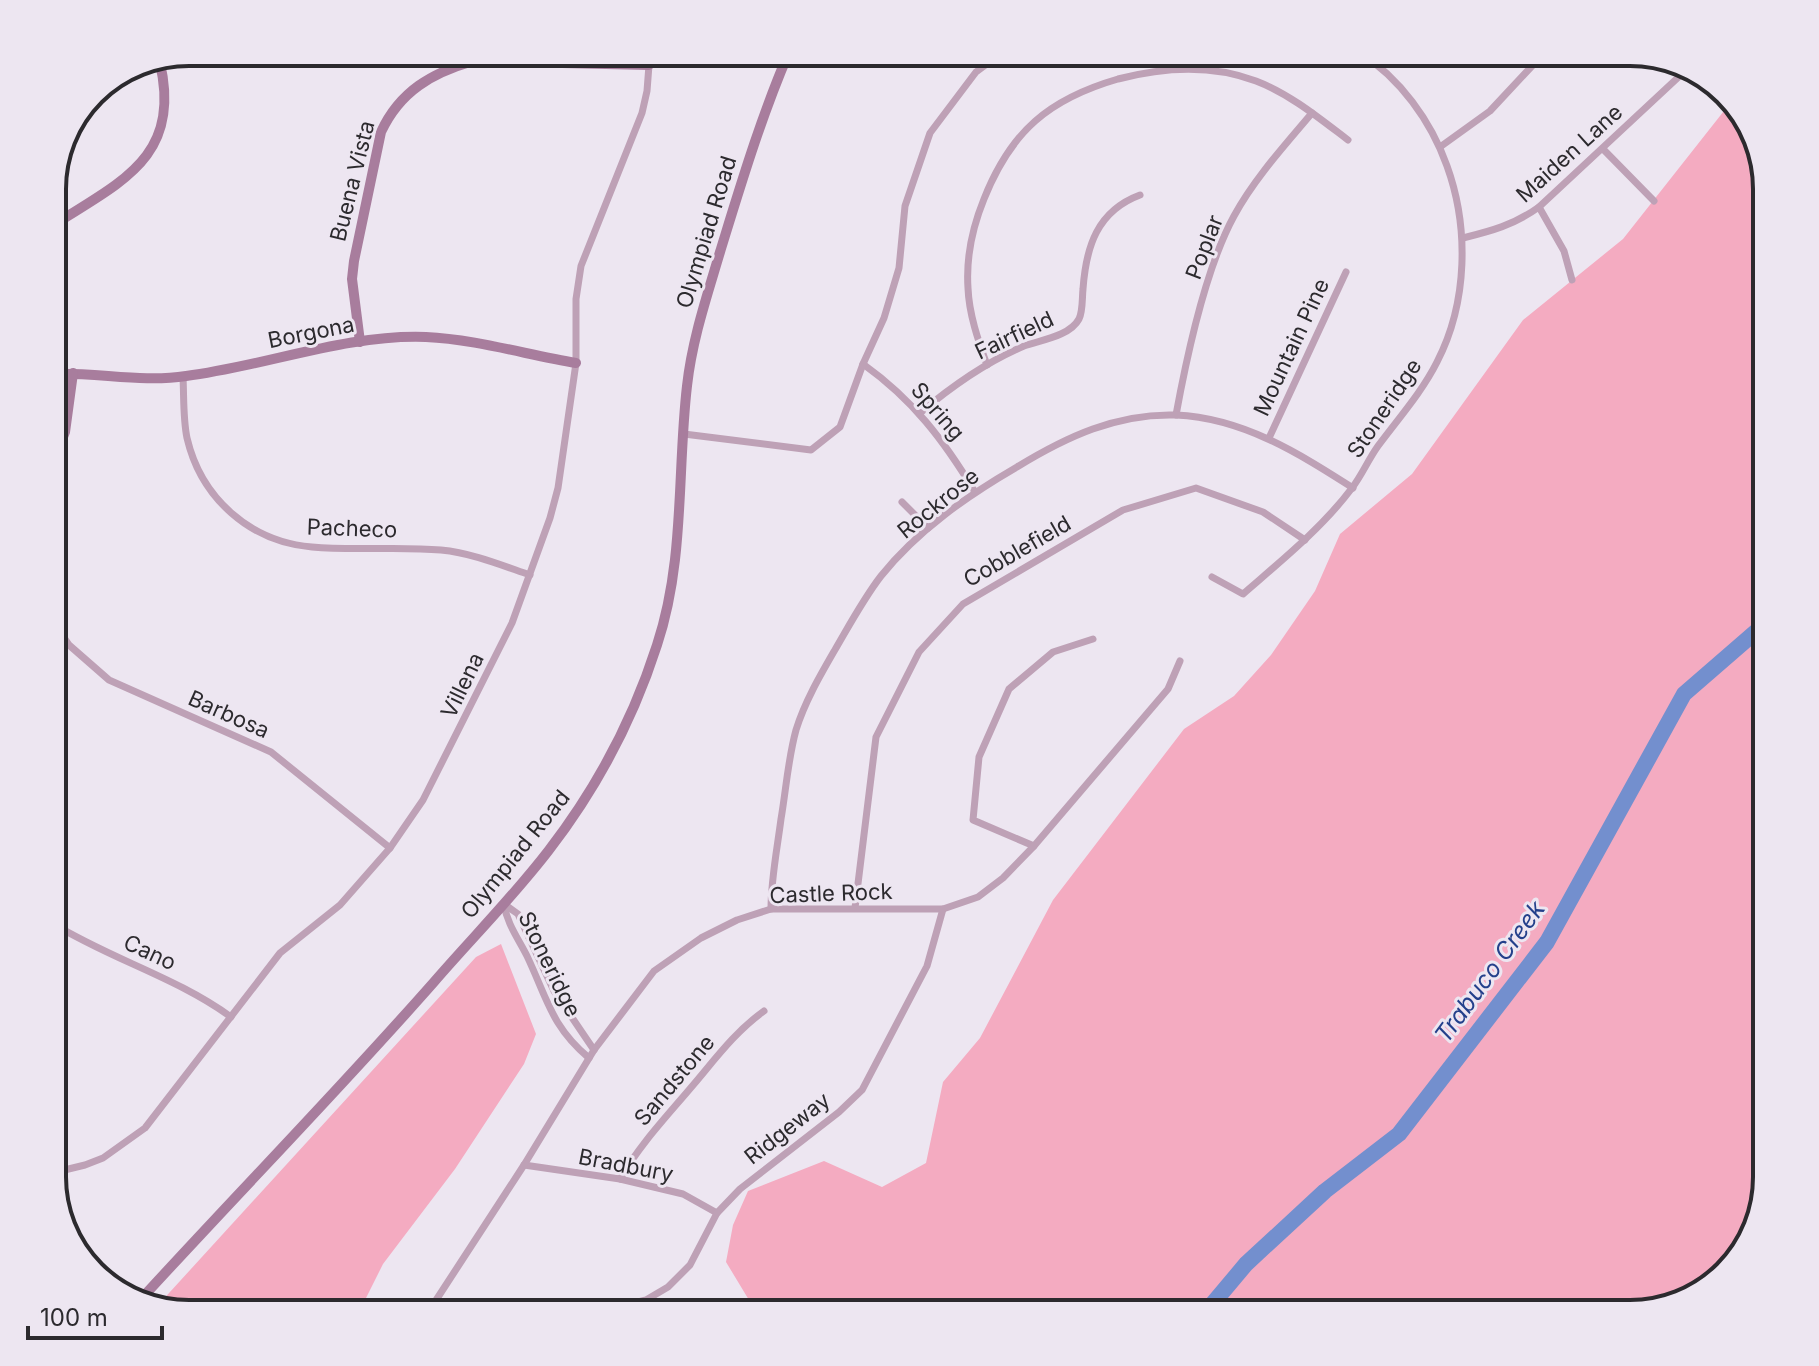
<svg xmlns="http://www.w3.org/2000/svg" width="1819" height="1366" font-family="Inter,sans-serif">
<rect width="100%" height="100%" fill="#ede6f1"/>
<g fill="#f4abc1">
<polygon points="1731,102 1753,129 1767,189 1767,1177 1738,1261 1690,1300 1630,1314 748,1314 752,1305 726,1262 733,1225 748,1191 824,1161 882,1187 926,1163 943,1082 980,1038 1053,900 1184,729 1234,696 1271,655 1315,591 1340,534 1412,474 1523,320 1623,239"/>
<polygon points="501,944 536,1034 524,1064 455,1169 383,1264 358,1314 189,1314 159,1304 476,957"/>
</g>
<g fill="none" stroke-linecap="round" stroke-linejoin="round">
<polyline stroke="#738fce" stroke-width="16" points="1204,1314 1246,1264 1325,1191 1399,1134 1547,942 1684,694 1767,622"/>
<g stroke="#bea1b6" stroke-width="7">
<polyline points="1375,62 1386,52"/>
<polyline points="1440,147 1490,111 1545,52"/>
<polyline points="1603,149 1654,201"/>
<polyline points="1539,207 1564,251 1572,280"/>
<path d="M1463,238C1491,231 1514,225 1539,207L1685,71"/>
<path d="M863,364C913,400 943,439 975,492"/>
<path d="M987,365C978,340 969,314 968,288C966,258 973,226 984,199C1011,131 1049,99 1118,79C1164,67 1211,64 1256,81C1290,94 1319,118 1348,140"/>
<path d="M183,377C184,397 183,419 187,438C201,498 250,542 312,547C355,551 398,546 441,550C472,553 501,565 530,575"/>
<path d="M920,413C952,386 986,362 1024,346C1041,340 1070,336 1079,319C1083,311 1082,298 1083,289C1086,247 1097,211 1140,195"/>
<path d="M1176,415C1187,355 1205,269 1234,216C1254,179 1285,145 1312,113"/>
<polyline points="684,434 811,450 840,427 863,364 884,318 899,268 905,206 930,133 976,72 1003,52"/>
<polyline points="1269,438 1346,272"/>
<polyline points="902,502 928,528"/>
<path d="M1212,577L1243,594C1281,561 1322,528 1352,488C1362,475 1368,460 1378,446C1398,419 1422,392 1437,362C1468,302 1469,227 1447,166C1431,121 1400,78 1359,52"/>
<polyline points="52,620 69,645 109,680 271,752 390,848"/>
<polyline points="1034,846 973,820 979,757 1009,689 1053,652 1093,639"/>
<path d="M504,904C507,924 518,938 527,956C547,998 551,1026 589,1058"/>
<polyline points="504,904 518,914 554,991 594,1050"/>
<polyline points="855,908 876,737 919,652 963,604 1123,510 1196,488 1263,512 1305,540"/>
<path d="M771,909C771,879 777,850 781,819C786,790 788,759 796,730C805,701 821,674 836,648C850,624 864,598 881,576C918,530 967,496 1017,467C1066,437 1117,413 1176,415C1243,418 1298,453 1353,488"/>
<path d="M52,923C110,959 176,977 231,1017"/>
<polyline points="524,1165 620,1179 683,1194 717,1213"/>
<polyline points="52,1173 85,1165 103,1158 145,1128 280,953 340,905 390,848 423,800 512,623 550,518 558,488 576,363 576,299 581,266 642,113 647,91 650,52"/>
<path d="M620,1179C640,1144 668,1115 694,1084C716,1058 736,1031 764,1011"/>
<polyline points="427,1314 524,1165 594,1050 654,971 701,938 737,920 771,909 943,909 978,897 1003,878 1034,846 1168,689 1180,661"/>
<polyline points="590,1314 646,1300 668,1287 690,1265 717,1213 740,1189 839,1112 862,1090 927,966 943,909"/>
</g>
<g stroke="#a87d9d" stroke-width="10">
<path d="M52,226C120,182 182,158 160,63"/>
<path d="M360,342L352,279L354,261L381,132C400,91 432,73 473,61L649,65"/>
<path d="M52,374C97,372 141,383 186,376C266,366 345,334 426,337C474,339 528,355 576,363"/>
<polyline points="52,465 65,432 73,373"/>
<path d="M142,1298C239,1192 339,1090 434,982C472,938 513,897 549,850C596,789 633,720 657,645C685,561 677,472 687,386C692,340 707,296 720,252C741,184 761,117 789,52"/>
</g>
</g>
<g text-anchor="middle" stroke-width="6" stroke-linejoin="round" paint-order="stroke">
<g font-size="22" fill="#2c2a2e" stroke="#ede6f1">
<text transform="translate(1569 153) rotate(-42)" y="8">Maiden Lane</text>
<text transform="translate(352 181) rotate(-76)" y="8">Buena Vista</text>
<text transform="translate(706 232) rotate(-73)" y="8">Olympiad Road</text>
<text transform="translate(1204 247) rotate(-69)" y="8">Poplar</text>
<text transform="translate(311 332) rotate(-11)" y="8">Borgona</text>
<text transform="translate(1014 335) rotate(-25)" y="8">Fairfield</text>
<text transform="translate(1291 347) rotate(-65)" y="8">Mountain Pine</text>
<text transform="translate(1384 408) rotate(-56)" y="8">Stoneridge</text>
<text transform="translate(938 411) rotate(49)" y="8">Spring</text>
<text transform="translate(938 503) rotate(-39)" y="8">Rockrose</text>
<text transform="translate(352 528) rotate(2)" y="8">Pacheco</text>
<text transform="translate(1017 551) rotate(-30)" y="8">Cobblefield</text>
<text transform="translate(462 685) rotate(-64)" y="8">Villena</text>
<text transform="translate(229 714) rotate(24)" y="8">Barbosa</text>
<text transform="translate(515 854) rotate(-51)" y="8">Olympiad Road</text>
<text transform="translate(831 893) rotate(-2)" y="8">Castle Rock</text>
<text transform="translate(150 952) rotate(25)" y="8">Cano</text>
<text transform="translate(550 964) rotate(64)" y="8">Stoneridge</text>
<text transform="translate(674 1080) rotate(-50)" y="8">Sandstone</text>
<text transform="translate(787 1128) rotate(-38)" y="8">Ridgeway</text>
<text transform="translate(626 1165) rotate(11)" y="8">Bradbury</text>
</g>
<g font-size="24" font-style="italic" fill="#24408b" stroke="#ede6f1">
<text transform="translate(1490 972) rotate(-54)" y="8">Trabuco Creek</text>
</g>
</g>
<path d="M0 0H1819V1366H0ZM189 66H1630A123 123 0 0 1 1753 189V1177A123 123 0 0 1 1630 1300H189A123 123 0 0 1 66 1177V189A123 123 0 0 1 189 66Z" fill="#ede6f1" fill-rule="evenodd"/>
<path fill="none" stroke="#2c2a2e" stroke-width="4" d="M189 66H1630A123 123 0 0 1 1753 189V1177A123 123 0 0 1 1630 1300H189A123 123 0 0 1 66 1177V189A123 123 0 0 1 189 66Z"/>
<path d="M28 1326v12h134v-12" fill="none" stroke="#2c2a2e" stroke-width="4"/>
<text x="40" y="1326" font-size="24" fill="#2c2a2e" stroke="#ede6f1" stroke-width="6" paint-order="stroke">100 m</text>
</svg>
